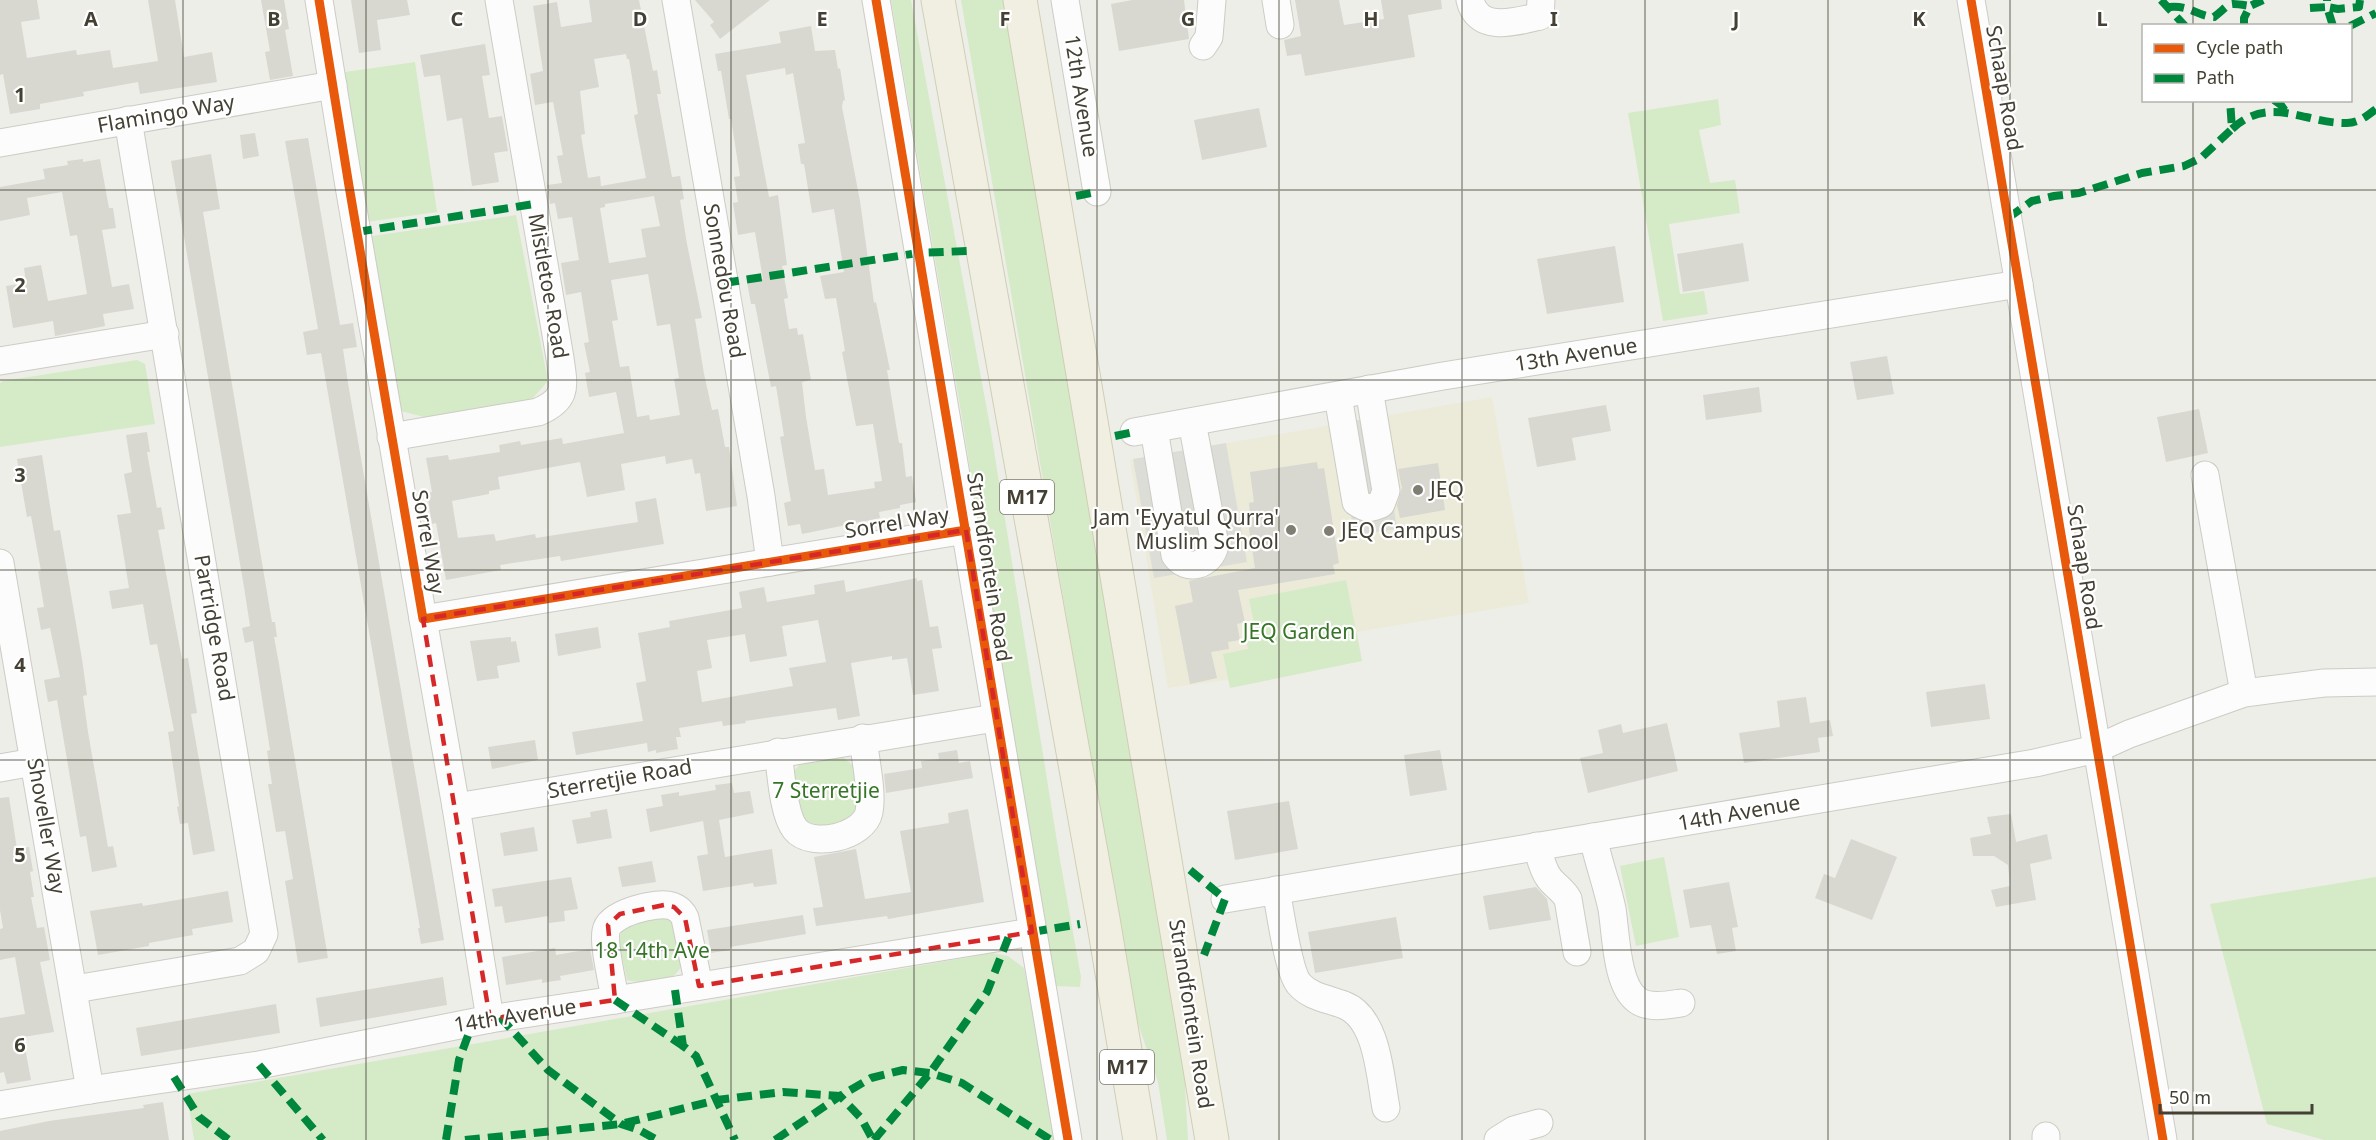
<svg xmlns="http://www.w3.org/2000/svg" width="2376" height="1140" font-family="'Noto Sans',sans-serif">
<rect width="100%" height="100%" fill="#eeeee8"/>
<polygon fill="#ecebd9" points="1492,397 1529,603 1357,632 1362,661 1168,688 1130,460"/>
<g fill="#d5eac7">
<polygon points="891,0 911,0 990,426 1060,860 1081,977 1080,987 1055,986 996,640 964,430"/>
<polygon points="961,0 1005,0 1183,1050 1188,1140 1167,1140 1158,1082 1134,1012"/>
<polygon points="415,62 437,212 367,222 345,72"/>
<polygon points="1718,99 1721,125 1699,130 1710,183 1735,180 1740,213 1669,224 1680,294 1704,291 1708,314 1663,321 1628,113"/>
<polygon points="516,215 548,381 532,399 424,417 401,411 372,236"/>
<polygon points="137,360 145,364 155,424 0,447 0,383 3,381"/>
<polygon points="1346,580 1362,661 1230,688 1223,654 1248,649 1243,625 1254,623 1249,599"/>
<polygon points="840,755 854,766 863,807 855,820 826,828 799,819 790,775 802,762"/>
<polygon points="1664,857 1679,937 1636,946 1620,866"/>
<polygon points="2376,877 2376,1140 2324,1140 2267,1124 2210,904"/>
<path d="M668,915L676,921C678,932 684,948 683,959C679,986 646,984 627,980L619,943L622,926Z"/>
<polygon points="992,953 1008,956 1024,968 1058,1140 194,1140 187,1094"/>
</g>
<g fill="#ddddd7">
<polygon points="1380,417 1397,529 1354,535 1338,423"/>
<polygon points="1226,443 1247,562 1154,578 1133,459"/>
</g>
<g fill="#d8d7d0" fill-rule="evenodd">
<polygon points="0,0 37,0 40,19 21,22 27,58 76,50 77,55 110,50 113,68 158,61 148,0 175,0 184,57 212,52 217,82 140,94 138,82 83,92 84,96 40,104 40,109 10,114 3,74 0,75"/>
<polygon points="261,0 284,0 289,29 285,30 293,76 270,80 265,52 270,51"/>
<polygon points="351,0 407,0 410,15 377,20 381,50 359,53"/>
<path d="M589,0H639L653,71L657,70L661,94H657L672,177L680,176L684,199L680,200L687,244L702,318L695,319L704,374L712,410L718,409L725,447H729L737,506L706,511L700,473L695,474L692,459L666,464L665,456L621,464L625,490L587,497L580,462L498,477L500,489L489,491V494L452,501L458,538L494,534L496,541L535,534L536,538L638,522L635,502L656,498L664,544L561,561L560,556L500,565L501,570L446,580L436,523L432,524L427,493L432,492L426,458L448,455L449,460L500,452L499,445L520,441L521,445L562,438L563,444L624,433L616,392L589,397L585,373L590,372L584,343L589,342L581,292L566,295L561,263L579,260L572,217L558,219L555,203L550,204L547,185L562,183L557,156L563,155L553,102L535,105L530,74L543,71L533,6L557,2L561,27L592,22ZM626,54L627,59H629L638,114L634,115L646,178L601,186L600,176L588,178L581,135L585,134L580,91L599,87L594,59ZM654,196L660,226L641,229L646,257L609,263L600,208L605,207V204ZM648,274L657,326L670,324L679,378L674,379L680,415L650,420L649,415L637,417L629,366L620,367L612,321L618,320L611,280Z"/>
<polygon points="695,0 770,0 720,39 710,25 714,22"/>
<polygon points="1132,0 1184,0 1189,39 1119,51 1111,4"/>
<polygon points="1295,0 1339,0 1344,25 1384,19 1381,0 1441,0 1442,9 1408,15 1415,57 1305,76 1301,54 1287,56 1284,40 1301,36"/>
<path d="M811,26L815,51L835,50L838,69L840,68L845,100L843,101L842,107L860,201L874,303L876,302L890,370H887L899,443H902L906,477L912,476L916,502L900,505V508L879,512L880,518L802,534L800,524L788,526L784,503L791,501L780,437L784,436L776,386L771,387L755,304H751L747,282L763,279L755,232L738,235L733,203L738,202L734,177L740,176L731,119H729L721,71H718L715,54L781,43L779,32ZM785,68L786,75L793,73L805,143L798,144L801,164H804L812,213L834,209L844,272L820,276L825,299L836,298L845,351L842,352L856,426L873,424L882,481L874,482L875,488L828,495L824,469L815,470L806,417L802,382L811,380L803,334L798,335L797,328L789,329L784,299L788,298L782,266L787,265L778,195L769,197L746,75Z"/>
<polygon points="485,44 490,75 482,76 489,118 502,116 508,151 494,153 499,182 472,186 462,118 447,121 440,75 424,77 420,55"/>
<polygon points="1259,108 1267,147 1202,160 1194,120"/>
<polygon points="255,133 259,156 243,159 240,135"/>
<polygon points="308,138 340,325 353,323 357,347 343,349 348,383 444,940 421,944 418,928 420,928 321,353 307,355 303,332 318,329 285,141"/>
<polygon points="211,154 220,209 203,212 272,622 275,622 277,637 274,637 279,664 328,958 298,963 285,881 293,879 285,831 276,832 268,784 272,784 267,751 270,750 253,641 245,643 242,628 250,626 244,587 171,161"/>
<polygon points="83,159 83,162 100,159 109,208 113,208 116,228 102,230 112,287 129,284 134,309 103,314 105,326 55,336 53,321 13,328 6,286 26,283 24,268 41,265 48,301 87,294 77,235 70,236 62,192 27,198 30,215 0,221 0,187 45,179 43,169 68,165 67,161"/>
<polygon points="1743,243 1749,281 1683,292 1677,254"/>
<polygon points="1615,246 1624,302 1547,314 1537,259"/>
<polygon points="1887,356 1894,394 1857,400 1850,362"/>
<polygon points="1759,387 1762,412 1706,420 1703,395"/>
<polygon points="1606,405 1611,431 1572,438 1576,460 1537,467 1528,418"/>
<polygon points="2199,409 2208,453 2166,462 2157,417"/>
<polygon points="147,432 150,452 147,452 157,508 161,507 165,529 158,530 175,622 182,659 188,658 197,713 191,714 215,851 193,855 188,823 180,824 177,807 179,806 168,732 174,731 157,644 150,645 143,604 112,609 109,591 129,588 117,515 131,513 124,474 132,472 126,435"/>
<polygon points="42,455 54,531 60,530 82,659 87,695 83,696 88,732 108,847 113,846 117,867 92,872 86,836 80,837 57,700 48,702 44,680 60,677 50,628 41,630 37,608 44,607 38,571 41,571 31,516 27,517 17,459"/>
<polygon points="1317,462 1318,469 1324,468 1339,563 1333,565 1335,574 1238,590 1245,622 1237,624 1240,640 1228,642 1229,649 1211,652 1217,678 1190,684 1175,606 1193,602 1189,581 1255,568 1247,515 1250,515 1249,503 1254,502 1250,472"/>
<polygon points="1438,463 1445,510 1400,518 1397,505 1402,488 1398,469"/>
<path d="M917,578V581L922,580L930,627L938,626L942,648L932,649L939,691L913,695L907,658L892,660V656L851,663L860,716L838,720L836,708L745,721L746,723L723,726L722,721L679,728L681,737H676L678,749L656,753V750L648,752L647,743L576,755L572,732L643,721L636,683L646,681L638,633L670,627L669,621L742,608L739,592L764,587L767,602L815,594L814,585L844,580L846,592ZM818,620L826,662L789,668L793,686L702,702L697,671L712,668L707,640L745,634L750,662L787,656L782,626Z"/>
<polygon points="598,627 601,648 558,656 555,634"/>
<polygon points="511,637 511,642 516,641 520,662 497,666 499,678 477,681 470,641"/>
<polygon points="1985,684 1990,719 1931,727 1926,692"/>
<polygon points="1806,697 1810,723 1830,720 1833,736 1818,738 1820,752 1744,763 1739,733 1780,727 1777,701"/>
<polygon points="1667,723 1678,771 1588,793 1580,758 1603,753 1598,730 1621,724 1623,733"/>
<polygon points="535,740 538,760 492,769 488,747"/>
<polygon points="957,750 959,763 970,761 973,778 886,793 884,774 922,768 921,761 939,759 938,753"/>
<polygon points="1440,750 1447,790 1410,796 1404,755"/>
<polygon points="732,783 734,793 750,791 754,813 719,820 725,857 772,849 777,884 754,887 753,883 703,891 697,856 708,854 703,821 650,832 646,809 663,806 661,795 679,792 679,796 716,790 715,785"/>
<polygon points="9,797 17,849 29,847 33,871 30,872 34,897 31,897 37,928 44,927 50,960 40,962 54,1032 23,1037 31,1080 7,1084 4,1072 0,1073 0,1018 25,1014 15,957 0,960 0,929 3,928 0,910 0,798"/>
<polygon points="1289,801 1298,849 1235,860 1227,811"/>
<polygon points="607,809 612,838 577,844 572,820 591,817 590,812"/>
<polygon points="968,809 984,902 888,919 887,916 816,926 813,908 823,907 814,857 856,849 865,899 911,892 900,831 949,823 948,813"/>
<polygon points="2011,814 2016,842 2047,834 2052,859 2030,864 2036,900 1996,907 1991,890 2010,886 2008,865 1994,856 1973,856 1970,838 1991,834 1987,817"/>
<polygon points="534,827 538,851 504,856 500,833"/>
<polygon points="1851,839 1897,857 1872,920 1815,898 1824,874 1835,878"/>
<polygon points="652,861 656,882 622,887 618,867"/>
<polygon points="571,877 578,909 564,911 565,921 549,923 548,916 505,923 502,906 495,907 492,889"/>
<polygon points="1729,882 1738,927 1732,928 1736,951 1717,954 1711,925 1690,928 1683,890"/>
<polygon points="1536,887 1547,899 1551,920 1489,930 1483,896"/>
<polygon points="228,891 233,922 192,929 193,935 149,943 149,946 98,955 90,911 142,903 143,906"/>
<polygon points="803,915 806,934 730,947 730,950 711,953 707,930"/>
<polygon points="1396,917 1403,958 1315,973 1308,932"/>
<polygon points="555,948 556,955 590,949 594,970 560,976 561,980 542,983 542,979 506,985 502,957"/>
<polygon points="443,977 447,1005 320,1027 316,998"/>
<polygon points="276,1004 280,1033 141,1056 136,1028"/>
<polygon points="163,1102 169,1140 0,1140 0,1131 49,1121 144,1108 143,1105"/>
</g>
<g fill="none" stroke-linecap="round" stroke-linejoin="round">
<g stroke="#cccbc5" stroke-width="29">
<g id="minor">
<polyline points="319,0 349,186 423,619 966,530"/>
<polyline points="676,0 761,496 770,562"/>
<polyline points="876,0 1068,1140"/>
<polyline points="1065,0 1097,192"/>
<polyline points="1276,0 1280,25"/>
<path d="M1470,0C1478,33 1515,22 1540,16L1541,0"/>
<polyline points="1971,0 2163,1140"/>
<polyline points="1203,46 1209,37 1212,0"/>
<polyline points="0,143 333,85"/>
<polyline points="0,361 165,334"/>
<path d="M1338,396L1356,502C1366,509 1370,509 1381,504L1386,491L1369,389"/>
<path d="M1154,429L1175,555C1187,573 1211,565 1215,545L1192,422"/>
<polyline points="1134,432 1443,376 2019,284"/>
<path d="M391,437L538,412C568,399 564,387 560,358L499,0"/>
<polyline points="2205,475 2244,693"/>
<polyline points="0,563 90,1090"/>
<polyline points="423,619 456,807"/>
<path d="M778,752C781,772 783,814 795,829C811,849 864,837 869,812C873,792 865,759 863,738"/>
<polyline points="0,768 34,762"/>
<path d="M1593,837C1598,861 1607,885 1612,909C1616,933 1616,985 1637,1000C1648,1009 1668,1005 1681,1003"/>
<path d="M1537,846C1540,856 1542,869 1549,878C1555,886 1563,890 1568,899L1577,952"/>
<path d="M1276,890C1280,909 1288,971 1299,984C1310,997 1329,999 1344,1005C1378,1018 1380,1077 1386,1108"/>
<polyline points="1225,899 2035,763 2096,749 2129,734 2244,693 2324,683 2376,682"/>
<polyline points="75,989 240,961 256,951 264,934 128,120"/>
<path d="M615,1000C613,984 603,945 606,931C609,913 657,901 672,906C678,908 683,913 685,918L699,986"/>
<polyline points="490,1019 456,807 995,718"/>
<polyline points="0,1105 90,1090 259,1065 490,1019 615,1000 1032,932"/>
<polyline points="2046,1136 2046,1140"/>
<polyline points="1498,1140 1514,1130 1539,1123"/>
</g>
</g>
<g stroke="#d0ceb5" stroke-width="35">
<g id="major">
<polyline points="938,0 1103,919 1140,1140"/>
<polyline points="1020,0 1212,1140"/>
</g>
</g>
<use href="#minor" stroke="#fcfcfc" stroke-width="27"/>
<use href="#major" stroke="#f1efe2" stroke-width="33"/>
<g stroke="#00873e" stroke-width="8" stroke-dasharray="15 8" stroke-linecap="butt">
<polyline points="2161,0 2185,26"/>
<path d="M2169,7C2191,5 2196,16 2214,17C2232,3 2225,2 2250,6"/>
<polyline points="2310,8 2327,7 2327,0"/>
<polyline points="2244,26 2244,18 2250,6 2263,0"/>
<polyline points="2333,26 2327,7 2338,9 2359,7 2360,0"/>
<polyline points="2350,26 2376,13"/>
<polyline points="2274,100 2281,105 2286,112"/>
<path d="M2232,129C2270,94 2305,124 2347,123C2359,123 2368,115 2376,109"/>
<polyline points="1076,196 1097,192"/>
<polyline points="2008,218 2032,201 2054,196 2079,193 2142,173 2184,166 2201,158 2232,129 2230,100"/>
<polyline points="357,232 534,204"/>
<polyline points="724,283 918,253 967,251"/>
<polyline points="1115,436 1134,432"/>
<polyline points="1190,870 1225,899 1204,955"/>
<polyline points="1032,932 1080,924"/>
<polyline points="675,990 683,1046 696,1056 735,1140"/>
<polyline points="615,1000 683,1046"/>
<polyline points="500,1017 548,1070 621,1124 639,1130 657,1140"/>
<polyline points="259,1065 323,1140"/>
<polyline points="174,1077 199,1117 229,1140"/>
<polyline points="446,1140 459,1060 473,1022"/>
<polyline points="465,1140 621,1124 717,1100 783,1092 840,1096 871,1078 903,1070 930,1073 962,1083 1051,1140"/>
<polyline points="775,1140 840,1096 861,1118 873,1140"/>
<polyline points="874,1140 930,1073 987,992 1009,936"/>
</g>
<g stroke="#fff" stroke-width="13">
<g id="cycleway">
<polyline points="319,0 349,186 423,619 966,530"/>
<polyline points="876,0 1068,1140"/>
<polyline points="1971,0 2163,1140"/>
</g>
</g>
<use href="#cycleway" stroke="#e8590c" stroke-width="9"/>
</g>
<path fill="none" stroke="#d62828" stroke-width="4.5" stroke-dasharray="12 8" stroke-linejoin="round" d="M966,530L1032,932L699,986L685,918L674,907L664,905L620,914L608,925L615,1000L490,1019L423,619Z"/>
<path fill="none" stroke="#444134" stroke-width="1.5" stroke-opacity="0.55" d="M183,0V1140M366,0V1140M548,0V1140M731,0V1140M914,0V1140M1097,0V1140M1279,0V1140M1462,0V1140M1645,0V1140M1828,0V1140M2010,0V1140M2193,0V26M2193,100V1140M0,190H2376M0,380H2376M0,570H2376M0,760H2376M0,950H2376"/>
<g fill="#807e73" stroke="#fff" stroke-width="2">
<circle cx="1418" cy="490" r="6"/>
<circle cx="1291" cy="530" r="6"/>
<circle cx="1329" cy="531" r="6"/>
</g>
<g text-anchor="middle" stroke-width="4.5" stroke-linejoin="round" paint-order="stroke">
<g fill="#fff" stroke="#7c7a71" stroke-width="1.5">
<rect x="1000" y="480" width="54" height="34" rx="4.5"/>
<rect x="1100" y="1050" width="54" height="34" rx="4.5"/>
</g>
<g font-size="20" font-weight="bold" fill="#444134">
<text x="1027" y="504">M17</text>
<text x="1127" y="1074">M17</text>
</g>
<g font-size="21" fill="#444134" stroke="#fff">
<text transform="translate(2004 88) rotate(80)" y="7">Schaap Road</text>
<text transform="translate(1081 96) rotate(81)" y="7">12th Avenue</text>
<text transform="translate(166 114) rotate(-10)" y="7">Flamingo Way</text>
<text transform="translate(724 281) rotate(80)" y="7">Sonnedou Road</text>
<text transform="translate(548 286) rotate(80)" y="7">Mistletoe Road</text>
<text transform="translate(1576 355) rotate(-9)" y="7">13th Avenue</text>
<text transform="translate(897 523) rotate(-9)" y="7">Sorrel Way</text>
<text transform="translate(428 542) rotate(80)" y="7">Sorrel Way</text>
<text transform="translate(989 567) rotate(81)" y="7">Strandfontein Road</text>
<text transform="translate(2084 567) rotate(81)" y="7">Schaap Road</text>
<text transform="translate(214 628) rotate(80)" y="7">Partridge Road</text>
<text transform="translate(620 779) rotate(-10)" y="7">Sterretjie Road</text>
<text transform="translate(1739 813) rotate(-10)" y="7">14th Avenue</text>
<text transform="translate(46 826) rotate(80)" y="7">Shoveller Way</text>
<text transform="translate(1191 1014) rotate(81)" y="7">Strandfontein Road</text>
<text transform="translate(515 1016) rotate(-9)" y="7">14th Avenue</text>
</g>
<g font-size="21" fill="#444134" stroke="#fff" text-anchor="start">
<text x="1430" y="497">JEQ</text>
<text x="1279" y="525" text-anchor="end">Jam 'Eyyatul Qurra'<tspan x="1279" dy="24">Muslim School</tspan></text>
<text x="1341" y="538">JEQ Campus</text>
</g>
<g font-size="21" fill="#367527" stroke="#fff">
<text x="1299" y="639">JEQ Garden</text>
<text x="826" y="798">7 Sterretjie</text>
<text x="652" y="958">18 14th Ave</text>
</g>
</g>
<g font-size="20" text-anchor="middle" font-weight="bold" fill="#444134" stroke="#fff" stroke-width="4.5" stroke-linejoin="round" paint-order="stroke">
<text x="91" y="26">A</text>
<text x="274" y="26">B</text>
<text x="457" y="26">C</text>
<text x="640" y="26">D</text>
<text x="822" y="26">E</text>
<text x="1005" y="26">F</text>
<text x="1188" y="26">G</text>
<text x="1371" y="26">H</text>
<text x="1554" y="26">I</text>
<text x="1736" y="26">J</text>
<text x="1919" y="26">K</text>
<text x="2102" y="26">L</text>
<text x="20" y="102">1</text>
<text x="20" y="292">2</text>
<text x="20" y="482">3</text>
<text x="20" y="672">4</text>
<text x="20" y="862">5</text>
<text x="20" y="1052">6</text>
</g>
<rect x="2142" y="24" width="210" height="78" fill="#ffffff" stroke="#b4b3ae" stroke-width="1.5"/>
<rect x="2154" y="44" width="30" height="9" fill="#e8590c" stroke="#b4b3ae" stroke-width="1.5"/>
<text x="2196" y="54" font-size="18" fill="#444134">Cycle path</text>
<rect x="2154" y="74" width="30" height="9" fill="#00873e" stroke="#b4b3ae" stroke-width="1.5"/>
<text x="2196" y="84" font-size="18" fill="#444134">Path</text>
<path d="M2160 1104v9h152v-9" fill="none" stroke="#444134" stroke-width="3"/>
<text x="2169" y="1104" font-size="18" fill="#444134" stroke="#ffffff" stroke-width="4.5" paint-order="stroke">50 m</text>
</svg>
